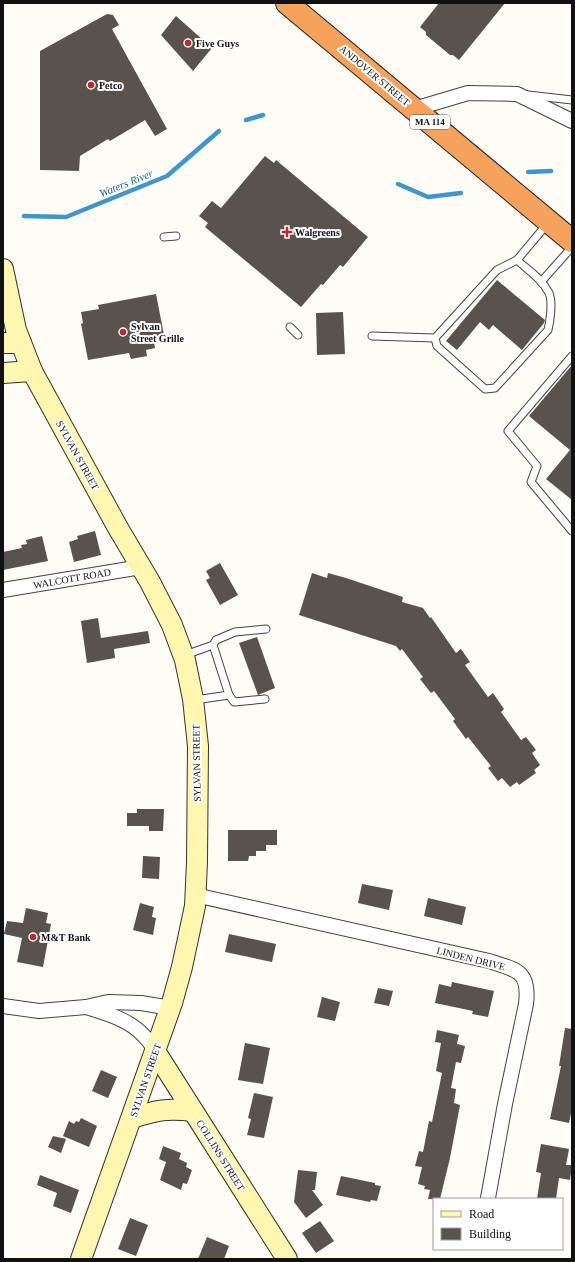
<svg xmlns="http://www.w3.org/2000/svg" width="575" height="1262" font-family="'Times New Roman',serif">
<rect width="100%" height="100%" fill="#fffdf5"/>
<g fill="none" stroke-linecap="round" stroke-linejoin="round">
<g stroke="#3f96cf" stroke-width="4.5">
<polyline points="246,120 263,115"/>
<polyline points="528,172 551,171"/>
<polyline points="398,184 428,197 461,193"/>
<polyline points="24,216 66,217 167,176 219,131"/>
</g>
</g>
<g fill="#5a524d">
<polygon points="439,3 505,3 459,60 453,55 450,55 426,35 426,32 420,27"/>
<polygon points="107,14 113,15 119,25 112,29 167,129 155,136 145,120 110,141 108,139 80,156 79,171 40,170 40,51"/>
<polygon points="176,16 212,48 193,71 161,35"/>
<polygon points="265,156 274,163 276,160 368,237 343,267 340,265 323,285 321,284 301,307 205,227 208,223 199,216 212,201 221,208"/>
<polygon points="497,280 545,320 544,323 522,350 493,325 489,330 480,322 457,350 446,341"/>
<polygon points="156,294 165,340 154,342 155,348 146,350 147,356 131,359 129,353 88,360 81,324 83,323 81,312 99,309 98,305"/>
<polygon points="343,312 345,354 317,355 316,313"/>
<polygon points="572,365 572,500 546,479 570,450 529,416"/>
<polygon points="95,531 101,555 74,562 69,542 78,539 77,536"/>
<polygon points="42,536 48,561 3,570 3,552 22,548 21,545 27,544 26,540"/>
<polygon points="220,563 238,595 220,605 206,580 210,578 206,571"/>
<polygon points="312,573 327,578 328,573 346,578 403,597 402,602 423,608 430,618 431,617 456,653 461,649 470,662 465,665 488,697 493,693 504,709 501,712 521,740 526,737 536,750 532,753 540,765 534,770 536,773 519,785 517,782 510,787 502,778 498,781 488,768 491,766 468,737 466,739 453,721 455,719 434,691 431,693 420,679 423,677 402,649 400,651 396,646 299,615"/>
<polygon points="98,618 101,638 148,631 150,643 114,649 115,658 87,663 81,621"/>
<polygon points="257,637 275,688 258,695 239,643"/>
<polygon points="137,809 164,809 163,831 149,831 149,826 127,826 127,813 137,813"/>
<polygon points="228,830 277,830 277,845 266,845 266,851 256,851 256,856 249,856 248,861 228,861"/>
<polygon points="143,856 160,857 159,879 142,878"/>
<polygon points="362,884 393,890 389,910 358,903"/>
<polygon points="428,898 466,907 462,925 424,916"/>
<polygon points="140,903 154,907 152,917 156,918 153,935 133,930"/>
<polygon points="26,908 48,913 46,923 51,924 43,967 17,962 22,938 4,934 7,921 23,923"/>
<polygon points="229,934 276,944 272,962 225,952"/>
<polygon points="452,982 494,991 488,1017 472,1014 473,1011 435,1003 439,984 451,987"/>
<polygon points="378,988 393,991 389,1006 374,1003"/>
<polygon points="322,997 340,1002 335,1021 317,1017"/>
<polygon points="565,1028 572,1029 572,1109 569,1123 550,1119 561,1066 559,1066"/>
<polygon points="437,1030 459,1035 457,1044 465,1046 461,1063 456,1062 451,1088 456,1089 454,1103 460,1105 450,1158 440,1199 428,1199 430,1190 424,1189 425,1186 418,1184 422,1167 415,1166 419,1151 423,1152 429,1121 432,1122 442,1073 436,1071 441,1043 435,1042"/>
<polygon points="245,1043 270,1048 263,1084 238,1080"/>
<polygon points="101,1070 117,1077 108,1098 92,1091"/>
<polygon points="254,1093 273,1097 264,1138 247,1135 251,1119 248,1118"/>
<polygon points="81,1118 97,1126 89,1147 63,1136 69,1121 74,1124 76,1121 79,1122"/>
<polygon points="53,1136 66,1139 61,1153 48,1147"/>
<polygon points="541,1144 569,1149 566,1165 572,1165 570,1180 559,1178 556,1199 537,1199 541,1173 536,1172"/>
<polygon points="163,1146 181,1153 179,1159 187,1163 186,1167 192,1170 187,1184 183,1183 181,1190 160,1180 166,1162 159,1159"/>
<polygon points="298,1170 317,1172 315,1190 312,1190 323,1205 306,1218 294,1202"/>
<polygon points="40,1175 79,1190 71,1213 53,1206 57,1193 37,1185"/>
<polygon points="341,1176 375,1183 375,1185 381,1186 377,1201 371,1200 370,1202 336,1195"/>
<polygon points="130,1218 148,1225 136,1256 118,1249"/>
<polygon points="320,1221 334,1241 316,1253 302,1233"/>
<polygon points="207,1237 229,1246 224,1259 198,1259"/>
</g>
<g fill="none" stroke-linecap="round" stroke-linejoin="round">
<g stroke="#444" stroke-width="9">
<g id="lane">
<polyline points="528,95 572,100"/>
<polyline points="164,237 176,236"/>
<polyline points="541,282 572,247"/>
<polyline points="290,327 298,335"/>
<polyline points="372,336 435,338 497,270 517,260 548,223"/>
<path d="M435,338L437,346L485,389L495,388L548,330C550,322 553,302 549,293C542,279 528,270 517,260"/>
<polyline points="572,356 508,431 537,466 531,482 572,531"/>
<polyline points="185,655 213,645 216,640 235,632 266,629"/>
<polyline points="229,695 234,702 265,699"/>
<polyline points="195,700 229,695 213,645"/>
</g>
</g>
<g stroke="#444" stroke-width="16">
<g id="street">
<polyline points="414,109 468,93 517,94 572,121"/>
<polyline points="3,590 141,567"/>
<path d="M195,895L489,961C517,970 530,971 526,1004L505,1104L488,1198"/>
<polyline points="3,1006 39,1011 86,1007 108,1002 141,1003 171,1008"/>
<path d="M86,1007C106,1013 130,1020 144,1036C149,1040 152,1046 155,1051"/>
</g>
</g>
<g stroke="#333" stroke-width="22">
<g id="secondary">
<polyline points="3,269 16,330 32,371 118,528 150,582 172,625 185,660 193,699 198,746 197,862 195,906 182,967 172,1003 81,1259"/>
<polyline points="3,343 21,343"/>
<polyline points="3,373 32,371"/>
<polyline points="155,1051 287,1259"/>
<path d="M132,1118C157,1110 167,1108 193,1111"/>
</g>
</g>
<g stroke="#222" stroke-width="24">
<polyline id="highway" points="287,3 572,241"/>
</g>
<use href="#lane" stroke="#fff" stroke-width="7"/>
<use href="#street" stroke="#fff" stroke-width="14"/>
<use href="#secondary" stroke="#fff6b0" stroke-width="20"/>
<use href="#highway" stroke="#f5a25d" stroke-width="22"/>
</g>
<g fill="#c4262e" stroke="#fff" stroke-width="1.5">
<circle cx="188" cy="43" r="4"/>
<circle cx="91" cy="85" r="4"/>
<path d="M285 226h4v4h4v4h-4v4h-4v-4h-4v-4h4z"/>
<circle cx="123" cy="332" r="4"/>
<circle cx="33" cy="937" r="4"/>
</g>
<g text-anchor="middle" stroke-width="4" stroke-linejoin="round" paint-order="stroke">
<rect fill="#fff" stroke="#585858" stroke-width="1" x="410" y="115" width="40" height="14" rx="3"/>
<g font-size="9" font-weight="bold" fill="#111">
<text x="430" y="125">MA 114</text>
</g>
<g font-size="10" font-weight="bold" fill="#111" stroke="#fff" text-anchor="start">
<text x="196" y="47">Five Guys</text>
<text x="99" y="89">Petco</text>
<text x="295" y="236">Walgreens</text>
<text x="131" y="330">Sylvan<tspan x="131" dy="12">Street Grille</tspan></text>
<text x="41" y="941">M&amp;T Bank</text>
</g>
<g font-size="10" fill="#111" stroke="#fff">
<text transform="translate(375 75) rotate(40)" y="4">ANDOVER STREET</text>
<text transform="translate(78 455) rotate(61)" y="4">SYLVAN STREET</text>
<text transform="translate(72 578) rotate(-10)" y="4">WALCOTT ROAD</text>
<text transform="translate(196 763) rotate(-91)" y="4">SYLVAN STREET</text>
<text transform="translate(471 958) rotate(14)" y="4">LINDEN DRIVE</text>
<text transform="translate(145 1080) rotate(-71)" y="4">SYLVAN STREET</text>
<text transform="translate(221 1155) rotate(58)" y="4">COLLINS STREET</text>
</g>
<g font-size="11" font-style="italic" fill="#1768a6" stroke="#fff">
<text transform="translate(126 183) rotate(-22)" y="4">Waters River</text>
</g>
</g>
<rect width="575" height="1262" fill="none" stroke="#111111" stroke-width="8"/>
<rect x="433" y="1198" width="130" height="52" fill="#ffffff" stroke="#a0a0a0"/>
<rect x="441" y="1211" width="20" height="6" fill="#fff6b0" stroke="#a0a0a0"/>
<text x="469" y="1218" font-size="12" fill="#111111">Road</text>
<rect x="441" y="1228" width="20" height="12" fill="#5a524d" stroke="#a0a0a0"/>
<text x="469" y="1238" font-size="12" fill="#111111">Building</text>
</svg>
